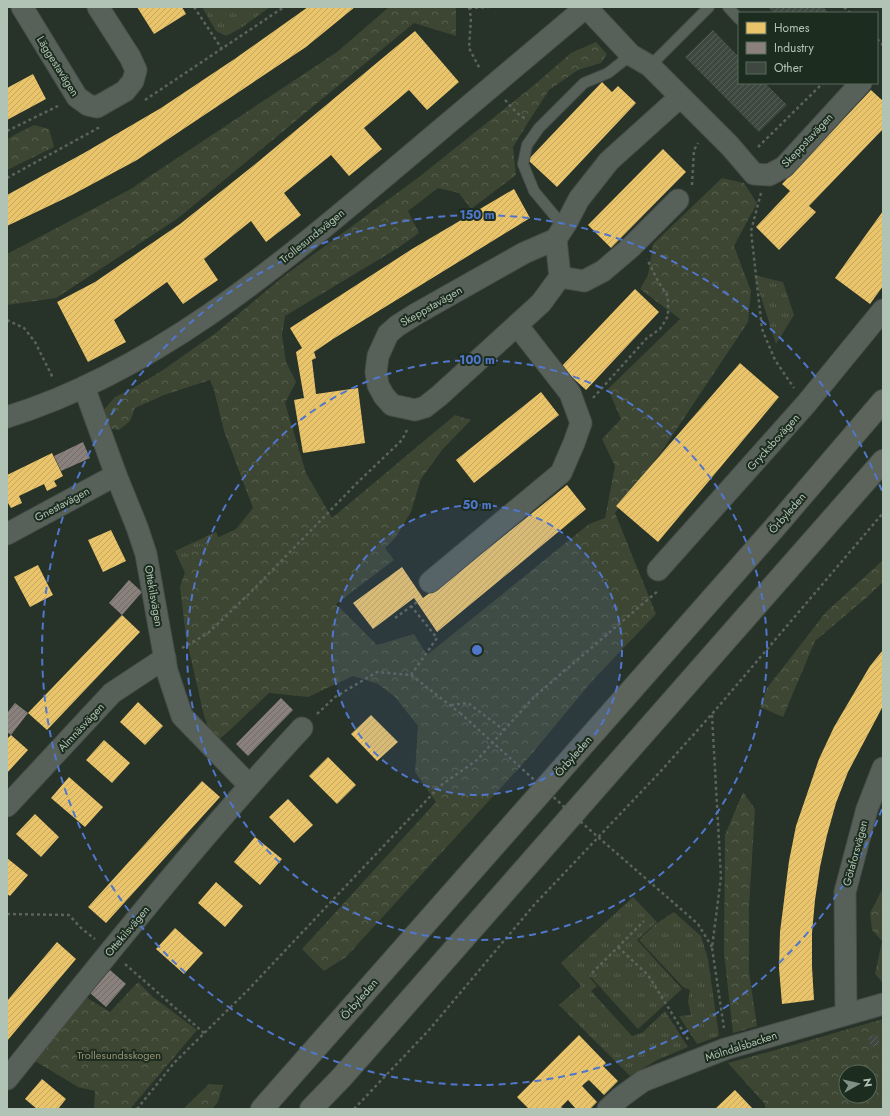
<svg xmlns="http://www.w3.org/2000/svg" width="890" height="1116" font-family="Jost,sans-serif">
<defs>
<pattern id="grass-tufts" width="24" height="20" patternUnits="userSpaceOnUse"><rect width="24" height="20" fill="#3d4633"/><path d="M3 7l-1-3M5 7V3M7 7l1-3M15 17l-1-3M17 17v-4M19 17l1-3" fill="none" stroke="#575f4e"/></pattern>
<pattern id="forest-crowns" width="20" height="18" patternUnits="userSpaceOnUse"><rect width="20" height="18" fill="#3d4633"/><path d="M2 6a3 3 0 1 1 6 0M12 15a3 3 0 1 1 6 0" fill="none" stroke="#575f4e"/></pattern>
<pattern id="homes-hatch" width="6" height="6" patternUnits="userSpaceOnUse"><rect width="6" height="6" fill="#e9c46a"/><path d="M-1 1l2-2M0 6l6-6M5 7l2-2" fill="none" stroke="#c5a860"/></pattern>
<pattern id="industry-hatch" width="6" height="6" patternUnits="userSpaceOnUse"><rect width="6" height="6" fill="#8a817c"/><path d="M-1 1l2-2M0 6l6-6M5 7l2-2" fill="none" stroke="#706c67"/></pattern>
<pattern id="building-hatch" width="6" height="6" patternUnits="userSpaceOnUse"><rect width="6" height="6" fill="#3f4840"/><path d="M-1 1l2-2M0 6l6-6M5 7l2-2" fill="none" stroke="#586159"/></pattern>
</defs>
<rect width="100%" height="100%" fill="#273229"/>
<g fill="url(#grass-tufts)">
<polygon points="202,7 270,7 241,28 226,36 216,31"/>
<polygon points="754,275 783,282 794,315 776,344"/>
<polygon points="216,532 231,565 190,584 175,551"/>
<polygon points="633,897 657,922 637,940 682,989 638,1029 591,977 583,984 590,978 597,986 591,991 632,1036 642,1033 665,1011 688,1047 657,1060 630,1076 559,1005 581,986 561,963"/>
<polygon points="674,912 701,936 708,959 719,1036 697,1044 679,1016 691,1015 688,1002 690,990 683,987 639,940 657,923"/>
</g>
<g fill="url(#forest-crowns)" fill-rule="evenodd">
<polygon points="389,7 456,7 456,36 414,23 177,219 56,298 7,305 7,254 129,190 337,52"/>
<polygon points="596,42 607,54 601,63 578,70 549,90 527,124 513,147 516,175 471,209 459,193 438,188 408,211 419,233 398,248 285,316 282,335 286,362 296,382 285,403 306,473 332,518 455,415 471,420 442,450 421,479 411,512 396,537 385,548 394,560 336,604 377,645 414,634 427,655 589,524 605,518 615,466 602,439 621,419 608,389 680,319 640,289 648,275 653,244 722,178 744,183 757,203 734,246 751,291 748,322 664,448 615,513 656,614 592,681 530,756 346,957 324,971 302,949 436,802 415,772 418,726 395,697 378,684 353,676 308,697 269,693 230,730 215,743 204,716 186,637 180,587 193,549 236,529 253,508 224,431 214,390 210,380 164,395 135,408 130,421 119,430 107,428 102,412 115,397 133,388 160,372 217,332 284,276 419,177 533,86 571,53"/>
<polygon points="34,125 49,129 54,147 7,170 7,139"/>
<polygon points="883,560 883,582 866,598 815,641 783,717 760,707 767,688 826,612"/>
<polygon points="743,792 755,809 749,907 749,972 757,1026 733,1033 724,953 725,835"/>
<polygon points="883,888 883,981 882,982 875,974 882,941 872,930 870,913"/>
<polygon points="138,982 153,997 197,1030 130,1109 94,1109 95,1091 78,1087 35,1061 87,998 110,1012"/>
<path d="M883,1019V1109H766L764,1103L728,1063L797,1044ZM846,1072H870V1096H846Z"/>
<polygon points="209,1084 223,1085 218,1102 212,1109 183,1109"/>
</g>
<g fill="url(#homes-hatch)">
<polygon points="137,7 182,7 186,14 154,34"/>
<polygon points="308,7 355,7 306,47 137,160 72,195 7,226 7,195 84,153 161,108 236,58"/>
<polygon points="415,31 459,82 427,110 409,90 364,128 382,149 349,176 331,155 284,193 301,215 266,242 251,221 204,259 218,280 183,304 167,282 114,320 126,342 88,362 57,302 95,282 180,224 259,161"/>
<polygon points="33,74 46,99 7,120 7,88"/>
<polygon points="602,82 612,92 618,86 636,103 557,187 528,160"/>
<polygon points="871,90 883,101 883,129 809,206 816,212 779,250 756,227 790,191 782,184"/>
<polygon points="663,149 686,172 611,248 588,225"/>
<polygon points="514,189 530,218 333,339 314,352 316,358 312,360 316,394 358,388 365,443 303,453 294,400 304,398 296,352 302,348 290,328 412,249"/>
<polygon points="883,211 883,286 870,304 835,278"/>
<polygon points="635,289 659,312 586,390 561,367"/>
<polygon points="740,363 779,397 658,542 616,506"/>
<polygon points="541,392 559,415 474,483 456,460"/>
<polygon points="52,453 63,476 54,481 57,486 47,491 44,484 19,496 22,503 11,508 8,503 7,503 7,475"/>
<polygon points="567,485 586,509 437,632 414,598 373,629 353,603 402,567 423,598 495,543"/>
<polygon points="111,530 126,561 103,572 88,540"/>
<polygon points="38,565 53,595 30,607 14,577"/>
<polygon points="122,615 140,632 47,730 28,713"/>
<polygon points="883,650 883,706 848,772 836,803 827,835 820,867 815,900 812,933 812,967 814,1000 782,1004 779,968 780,932 789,861 796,826 819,759 834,727 870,666"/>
<polygon points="138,702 163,726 145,745 120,722"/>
<polygon points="371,715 398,742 377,761 351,734"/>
<polygon points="11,735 28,750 7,773 7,739"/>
<polygon points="104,740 130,763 112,783 86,760"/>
<polygon points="328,757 356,785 337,804 309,776"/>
<polygon points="69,777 103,807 85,827 51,798"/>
<polygon points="202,781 220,797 106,923 88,907"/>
<polygon points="288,799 313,825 294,843 269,817"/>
<polygon points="35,814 59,837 41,857 16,834"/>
<polygon points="255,837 282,859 260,885 234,862"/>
<polygon points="7,858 28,875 10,896 7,894"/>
<polygon points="216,882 243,906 225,927 198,903"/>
<polygon points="175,928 203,953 184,974 156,949"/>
<polygon points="57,942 76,959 7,1041 7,1001"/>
<polygon points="579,1035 606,1063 603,1066 618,1081 604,1095 589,1080 585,1083 582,1086 597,1102 590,1109 576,1109 568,1100 561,1107 564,1109 529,1109 517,1097"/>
<polygon points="42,1079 66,1099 58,1109 37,1109 25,1099"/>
<polygon points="735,1090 753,1109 715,1109"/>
</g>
<g fill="url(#industry-hatch)">
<polygon points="83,442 90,458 61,471 54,456"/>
<polygon points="129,580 142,592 122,615 109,603"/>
<polygon points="281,698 293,710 248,756 236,744"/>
<polygon points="15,703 28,713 11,735 7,732 7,713"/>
<polygon points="110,970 126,984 106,1007 90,993"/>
</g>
<g fill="url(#building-hatch)">
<polygon points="768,7 823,7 829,13 774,13"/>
<polygon points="713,30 739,57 739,83 765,83 787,105 759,132 685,57"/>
<polygon points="877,1034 880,1045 871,1047 868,1037"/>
</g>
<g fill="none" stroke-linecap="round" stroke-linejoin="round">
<g stroke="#464e48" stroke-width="12">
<g id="service">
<polyline points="728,7 739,19"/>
<polyline points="650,66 709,7"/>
<polyline points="564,227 534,191 523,164 527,145 539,128 584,83 608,73 631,55"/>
</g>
</g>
<g stroke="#464e48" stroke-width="23">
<g id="minor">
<polyline points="22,7 77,97 88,105 97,107 125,91 133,81 136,70 130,57 98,7"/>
<polyline points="586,7 631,55 650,66 730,146 754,174 769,175 784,167 861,83"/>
<polyline points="556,239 560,277 541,303 439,396 425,407 415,410 392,405 384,396 378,385 376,372 378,356 388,334 397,326 416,314 524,253 556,239 567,222 579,199 609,161 680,97"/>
<polyline points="560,277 584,281 603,271 630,248 678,200"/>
<polyline points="84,387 116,475 137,527 146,554 167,671 182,716 249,785"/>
<path d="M7,417C152,372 274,270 388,174C454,118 520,63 586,7"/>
<polyline points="7,534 116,475"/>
<polyline points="658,570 806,404 883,310"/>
<polyline points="430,582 561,473 574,443 581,423 570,393 517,325"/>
<polyline points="7,806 112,693 165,658"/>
<polyline points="846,1014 845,892 867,809 883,768"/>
<path d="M7,1079C103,960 198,840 302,728"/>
<polyline points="608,1109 621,1097 643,1081 725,1049 883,1004"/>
</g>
</g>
<g stroke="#464e48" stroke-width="24">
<g id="secondary">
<polyline points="262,1109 776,526 883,401"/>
<polyline points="311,1109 342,1077 883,461"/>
</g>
</g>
<g stroke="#5b635b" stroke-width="2.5" stroke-dasharray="3 3" stroke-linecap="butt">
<polyline points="194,7 222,49"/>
<polyline points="469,7 471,18 469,48 480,69"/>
<polyline points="844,7 850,13"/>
<polyline points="469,8 489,7"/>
<polyline points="877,39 883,45"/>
<polyline points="145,100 284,7"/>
<polyline points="505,100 517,113 527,120"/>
<polyline points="7,131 58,106"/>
<polyline points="758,147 823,83"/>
<polyline points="7,178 100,127"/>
<polyline points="692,185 694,150 698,143"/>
<polyline points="761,193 751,231 762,329 775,360 794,388"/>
<polyline points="7,320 24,328 35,342 53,378"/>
<polyline points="593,398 647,338 660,329 668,316 668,297 658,281 647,259"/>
<polyline points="395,618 417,602"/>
<polyline points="182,648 207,634 251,592 357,483 402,440 408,428"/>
<polyline points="411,675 437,638 411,606"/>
<polyline points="451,705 468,703 504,730"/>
<polyline points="317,714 335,697 377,672 411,675 460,713"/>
<polyline points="712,715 721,877 712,948 724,1028"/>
<polyline points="7,914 69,915 81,928 95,939"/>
<polyline points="698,924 712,947"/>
<polyline points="618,947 648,975 689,1041"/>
<polyline points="125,964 204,1033"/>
<polyline points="592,973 644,921"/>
<polyline points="137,1109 174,1063 248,990 440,786 477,760 534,697 659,590"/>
<polyline points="354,1109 429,1030 534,905 660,772 712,714 883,513"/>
</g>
<use href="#service" stroke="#576159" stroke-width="10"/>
<use href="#minor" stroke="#576159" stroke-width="21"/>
<use href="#secondary" stroke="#5c645c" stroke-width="22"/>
<polyline stroke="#5b635b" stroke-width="2.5" stroke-dasharray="3 3" stroke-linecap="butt" points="460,713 590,830 698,924"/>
</g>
<circle cx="477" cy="650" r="145" fill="#5177cc" fill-opacity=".12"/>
<g fill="none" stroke="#5177cc" stroke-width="2" stroke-dasharray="7 5">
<circle cx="477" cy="650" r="145"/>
<circle cx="477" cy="650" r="290"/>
<path d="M882 809A435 435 0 1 1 882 491"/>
</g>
<g text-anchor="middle" stroke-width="4" stroke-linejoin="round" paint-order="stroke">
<g font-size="11" fill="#b1c3b5" stroke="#1c2c1e">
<text transform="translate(58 66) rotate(58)" y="4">Läggestavägen</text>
<text transform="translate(807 140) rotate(-47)" y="4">Skeppstavägen</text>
<text transform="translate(312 236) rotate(-39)" y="4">Trollesundsvägen</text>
<text transform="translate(431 306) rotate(-30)" y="4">Skeppstavägen</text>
<text transform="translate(773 442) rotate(-48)" y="4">Grycksbovägen</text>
<text transform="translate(62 504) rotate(-28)" y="4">Gnestavägen</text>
<text transform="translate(787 513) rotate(-49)" y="4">Örbyleden</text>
<text transform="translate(154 596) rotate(80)" y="4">Ottekilsvägen</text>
<text transform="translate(81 727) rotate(-47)" y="4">Almnäsvägen</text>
<text transform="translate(573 756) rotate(-49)" y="4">Örbyleden</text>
<text transform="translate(855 853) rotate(-75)" y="4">Götaforsvägen</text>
<text transform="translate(127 931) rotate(-50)" y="4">Ottekilsvägen</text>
<text transform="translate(359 999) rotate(-49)" y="4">Örbyleden</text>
<text transform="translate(741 1046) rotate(-18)" y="4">Mölndalsbacken</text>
</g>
<g font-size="11" fill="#968f72" stroke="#1c2c1e">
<text x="119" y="1059">Trollesundsskogen</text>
</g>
</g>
<circle cx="477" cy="650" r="6" fill="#5177cc" stroke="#1c2c1e" stroke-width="2"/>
<g font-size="12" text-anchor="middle" font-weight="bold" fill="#5177cc" stroke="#1c2c1e" stroke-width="4" stroke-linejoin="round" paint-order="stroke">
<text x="477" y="219">150 m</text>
<text x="477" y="364">100 m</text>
<text x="477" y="509">50 m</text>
</g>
<rect width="890" height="1116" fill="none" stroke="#b1c3b5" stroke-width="16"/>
<rect x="738" y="12" width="140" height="72" fill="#1c2c1e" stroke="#58685a"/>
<rect x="746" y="22" width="20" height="12" fill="#e9c46a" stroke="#58685a"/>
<text x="774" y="32" font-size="12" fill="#b1c3b5">Homes</text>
<rect x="746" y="42" width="20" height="12" fill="#8a817c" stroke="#58685a"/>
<text x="774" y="52" font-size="12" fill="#b1c3b5">Industry</text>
<rect x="746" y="62" width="20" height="12" fill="#3f4840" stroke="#58685a"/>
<text x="774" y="72" font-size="12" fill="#b1c3b5">Other</text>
<g transform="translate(858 1084) rotate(82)"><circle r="19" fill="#1c2c1e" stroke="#58685a"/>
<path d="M0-3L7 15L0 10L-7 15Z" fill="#819084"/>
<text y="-6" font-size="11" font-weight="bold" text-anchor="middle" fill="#b1c3b5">N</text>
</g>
</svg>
